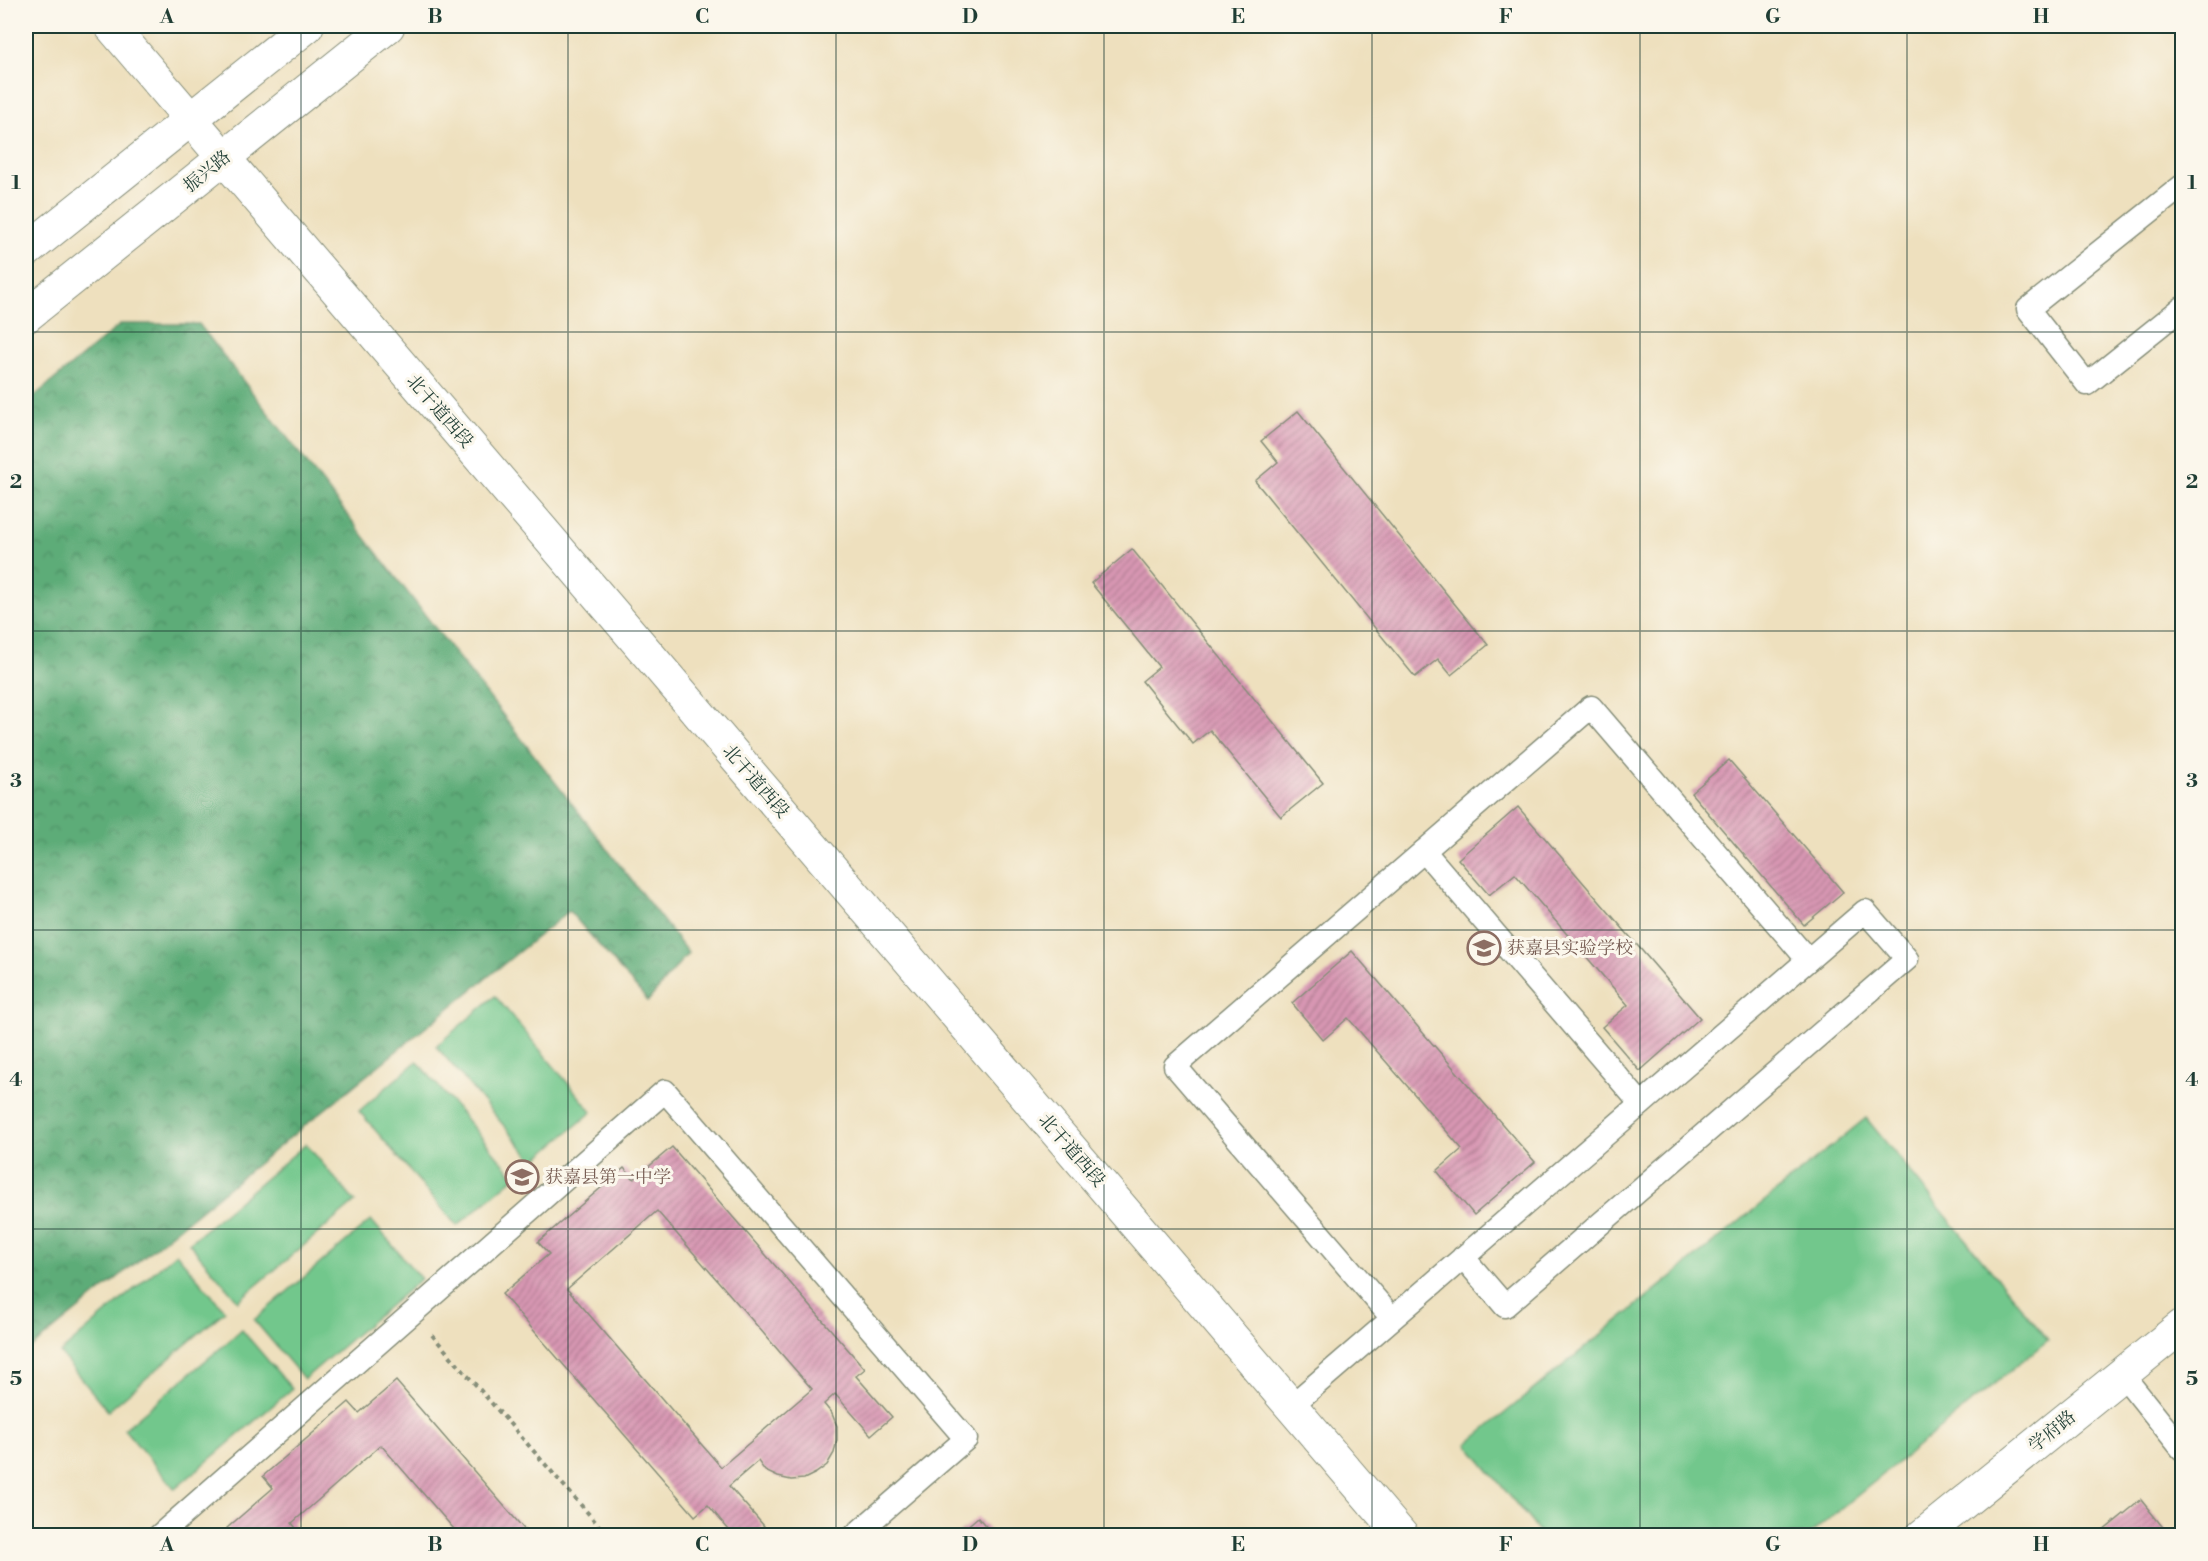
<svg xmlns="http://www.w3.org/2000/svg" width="2208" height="1561" font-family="'Libre Bodoni','Noto Serif SC',serif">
<defs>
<pattern id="forest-crowns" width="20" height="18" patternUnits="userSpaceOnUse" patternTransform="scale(1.5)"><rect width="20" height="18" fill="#5dac78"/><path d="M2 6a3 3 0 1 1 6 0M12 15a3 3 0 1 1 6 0" fill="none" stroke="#4c8d63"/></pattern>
<pattern id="building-hatch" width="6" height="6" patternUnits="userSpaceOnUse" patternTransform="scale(1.5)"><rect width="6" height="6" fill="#d897b3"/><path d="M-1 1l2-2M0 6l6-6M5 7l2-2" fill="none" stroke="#af7c92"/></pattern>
</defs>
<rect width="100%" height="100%" fill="#fbf7ec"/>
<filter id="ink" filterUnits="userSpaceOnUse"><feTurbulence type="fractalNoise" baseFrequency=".0167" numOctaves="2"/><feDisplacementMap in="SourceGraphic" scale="12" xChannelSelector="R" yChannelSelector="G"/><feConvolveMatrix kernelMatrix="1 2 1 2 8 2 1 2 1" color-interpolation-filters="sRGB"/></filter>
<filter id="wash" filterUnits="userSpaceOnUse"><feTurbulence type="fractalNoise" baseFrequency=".008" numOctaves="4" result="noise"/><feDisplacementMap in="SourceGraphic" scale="24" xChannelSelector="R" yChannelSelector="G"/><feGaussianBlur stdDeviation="1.35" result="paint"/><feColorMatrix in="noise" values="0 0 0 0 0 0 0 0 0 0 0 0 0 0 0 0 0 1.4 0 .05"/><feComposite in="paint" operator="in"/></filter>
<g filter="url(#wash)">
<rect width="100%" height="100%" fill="#eee0be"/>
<polygon fill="url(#forest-crowns)" stroke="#3e7456" stroke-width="1.5" points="121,324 199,324 688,953 648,1001 569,911 26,1352 26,403"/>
<g fill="#72c78c" stroke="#488260" stroke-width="1.5">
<polygon points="495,996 592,1112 534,1161 436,1046"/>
<polygon points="417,1061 515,1177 457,1226 359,1111"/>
<polygon points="1866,1118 2048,1340 1809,1535 1542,1535 1467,1444"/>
<polygon points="306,1144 355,1202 238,1301 189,1243"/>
<polygon points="371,1220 421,1279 304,1379 254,1320"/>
<polygon points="176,1253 225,1311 108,1411 60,1353"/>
<polygon points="242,1330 292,1389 175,1489 124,1429"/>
</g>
<g id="blocks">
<g fill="url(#building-hatch)" fill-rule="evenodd">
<polygon points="1298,411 1488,645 1451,675 1438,659 1415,677 1255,481 1278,462 1261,441"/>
<polygon points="1132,549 1323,783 1281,817 1210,730 1193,744 1142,681 1159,667 1091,583"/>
<polygon points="1729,760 1843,892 1804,925 1691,793"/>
<polygon points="1518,807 1700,1018 1640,1071 1602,1027 1628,1005 1515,874 1489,895 1458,859"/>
<polygon points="1352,951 1535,1162 1474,1215 1437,1171 1462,1149 1348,1018 1323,1040 1292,1003"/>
<path d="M672,1147L865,1369L856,1376L892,1417L871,1435L835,1394L824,1404L832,1414L837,1426V1440L834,1453L827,1465L816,1473L804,1479L791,1480L778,1477L765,1471L758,1461L729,1486L764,1526L753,1536H734L708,1505L695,1516L502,1294L549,1254L538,1242L624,1168L634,1179ZM657,1211L812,1389L721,1467L567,1289Z"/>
<polygon points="396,1381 530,1536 460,1536 381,1445 292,1523 302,1536 234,1536 227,1528 273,1488 263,1476 349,1402 359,1413"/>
<polygon points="2141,1500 2170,1536 2097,1536"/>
<polygon points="978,1517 994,1536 956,1536"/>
</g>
</g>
</g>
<g filter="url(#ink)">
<use href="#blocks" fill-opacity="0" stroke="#868e79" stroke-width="1.5"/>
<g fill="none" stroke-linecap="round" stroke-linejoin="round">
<g stroke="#868e79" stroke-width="25">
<g id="service">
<polyline points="2182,186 2028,309 2087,384 2182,308"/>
<polyline points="1424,851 1641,1104"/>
<polyline points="1392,1318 1175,1066 1591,707 1808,960"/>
<polyline points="2122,1374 2182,1449"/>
<polyline points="1291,1406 1865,911 1907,959 1505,1306 1463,1257"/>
<polyline points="159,1536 665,1091 966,1439 854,1536"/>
</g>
</g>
<g stroke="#868e79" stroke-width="35">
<g id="tertiary">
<polyline points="111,26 1402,1536"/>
<polyline points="26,251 307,26"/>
<polyline points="26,316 388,26"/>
<polyline points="1922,1536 2182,1326"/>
</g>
</g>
<polyline stroke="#868e79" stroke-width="4" stroke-dasharray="4.5 4.5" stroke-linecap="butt" points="432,1335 608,1536"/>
<use href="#service" stroke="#fff" stroke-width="22"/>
<use href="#tertiary" stroke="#fff" stroke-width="33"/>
</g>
</g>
<path fill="none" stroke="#1f3d34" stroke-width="1.5" stroke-opacity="0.55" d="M301,26V1536M568,26V1536M836,26V1536M1104,26V1536M1372,26V1536M1640,26V1536M1907,26V1536M26,332H2182M26,631H2182M26,930H2182M26,1229H2182"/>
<defs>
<g id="school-ring" transform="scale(1.725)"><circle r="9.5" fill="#fbf7ec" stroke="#8d6e63" stroke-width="1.5"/><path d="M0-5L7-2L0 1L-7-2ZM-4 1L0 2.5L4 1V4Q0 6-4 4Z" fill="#8d6e63"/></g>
</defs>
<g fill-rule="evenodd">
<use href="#school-ring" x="1484" y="948"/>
<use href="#school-ring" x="522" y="1177"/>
</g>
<g text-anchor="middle" stroke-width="6" stroke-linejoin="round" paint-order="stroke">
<g font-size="18" fill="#1f3d34" stroke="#fbf7ec">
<text transform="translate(207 171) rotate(-39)" y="6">振兴路</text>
<text transform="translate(440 411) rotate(49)" y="6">北干道西段</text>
<text transform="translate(756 781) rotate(49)" y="6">北干道西段</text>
<text transform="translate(1072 1150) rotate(49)" y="6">北干道西段</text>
<text transform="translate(2052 1431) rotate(-39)" y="6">学府路</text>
</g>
<g font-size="18" fill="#785e54" stroke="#fbf7ec" text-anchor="start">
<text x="1507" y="954">获嘉县实验学校</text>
<text x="545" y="1183">获嘉县第一中学</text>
</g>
</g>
<rect width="2208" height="1561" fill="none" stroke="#fbf7ec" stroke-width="66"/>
<rect x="33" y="33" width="2142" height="1495" fill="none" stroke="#1f3d34" stroke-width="2"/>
<g font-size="20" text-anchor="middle" font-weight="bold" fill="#1f3d34">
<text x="167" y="23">A</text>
<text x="435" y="23">B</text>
<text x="702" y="23">C</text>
<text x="970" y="23">D</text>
<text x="1238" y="23">E</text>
<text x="1506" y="23">F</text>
<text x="1773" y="23">G</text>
<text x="2041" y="23">H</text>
<text x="16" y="189">1</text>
<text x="2192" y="189">1</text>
<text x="16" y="488">2</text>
<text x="2192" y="488">2</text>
<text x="16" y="787">3</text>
<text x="2192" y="787">3</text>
<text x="16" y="1086">4</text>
<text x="2192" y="1086">4</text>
<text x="16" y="1385">5</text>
<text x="2192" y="1385">5</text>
<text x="167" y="1551">A</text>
<text x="435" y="1551">B</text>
<text x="702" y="1551">C</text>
<text x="970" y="1551">D</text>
<text x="1238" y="1551">E</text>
<text x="1506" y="1551">F</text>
<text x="1773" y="1551">G</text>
<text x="2041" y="1551">H</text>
</g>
</svg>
